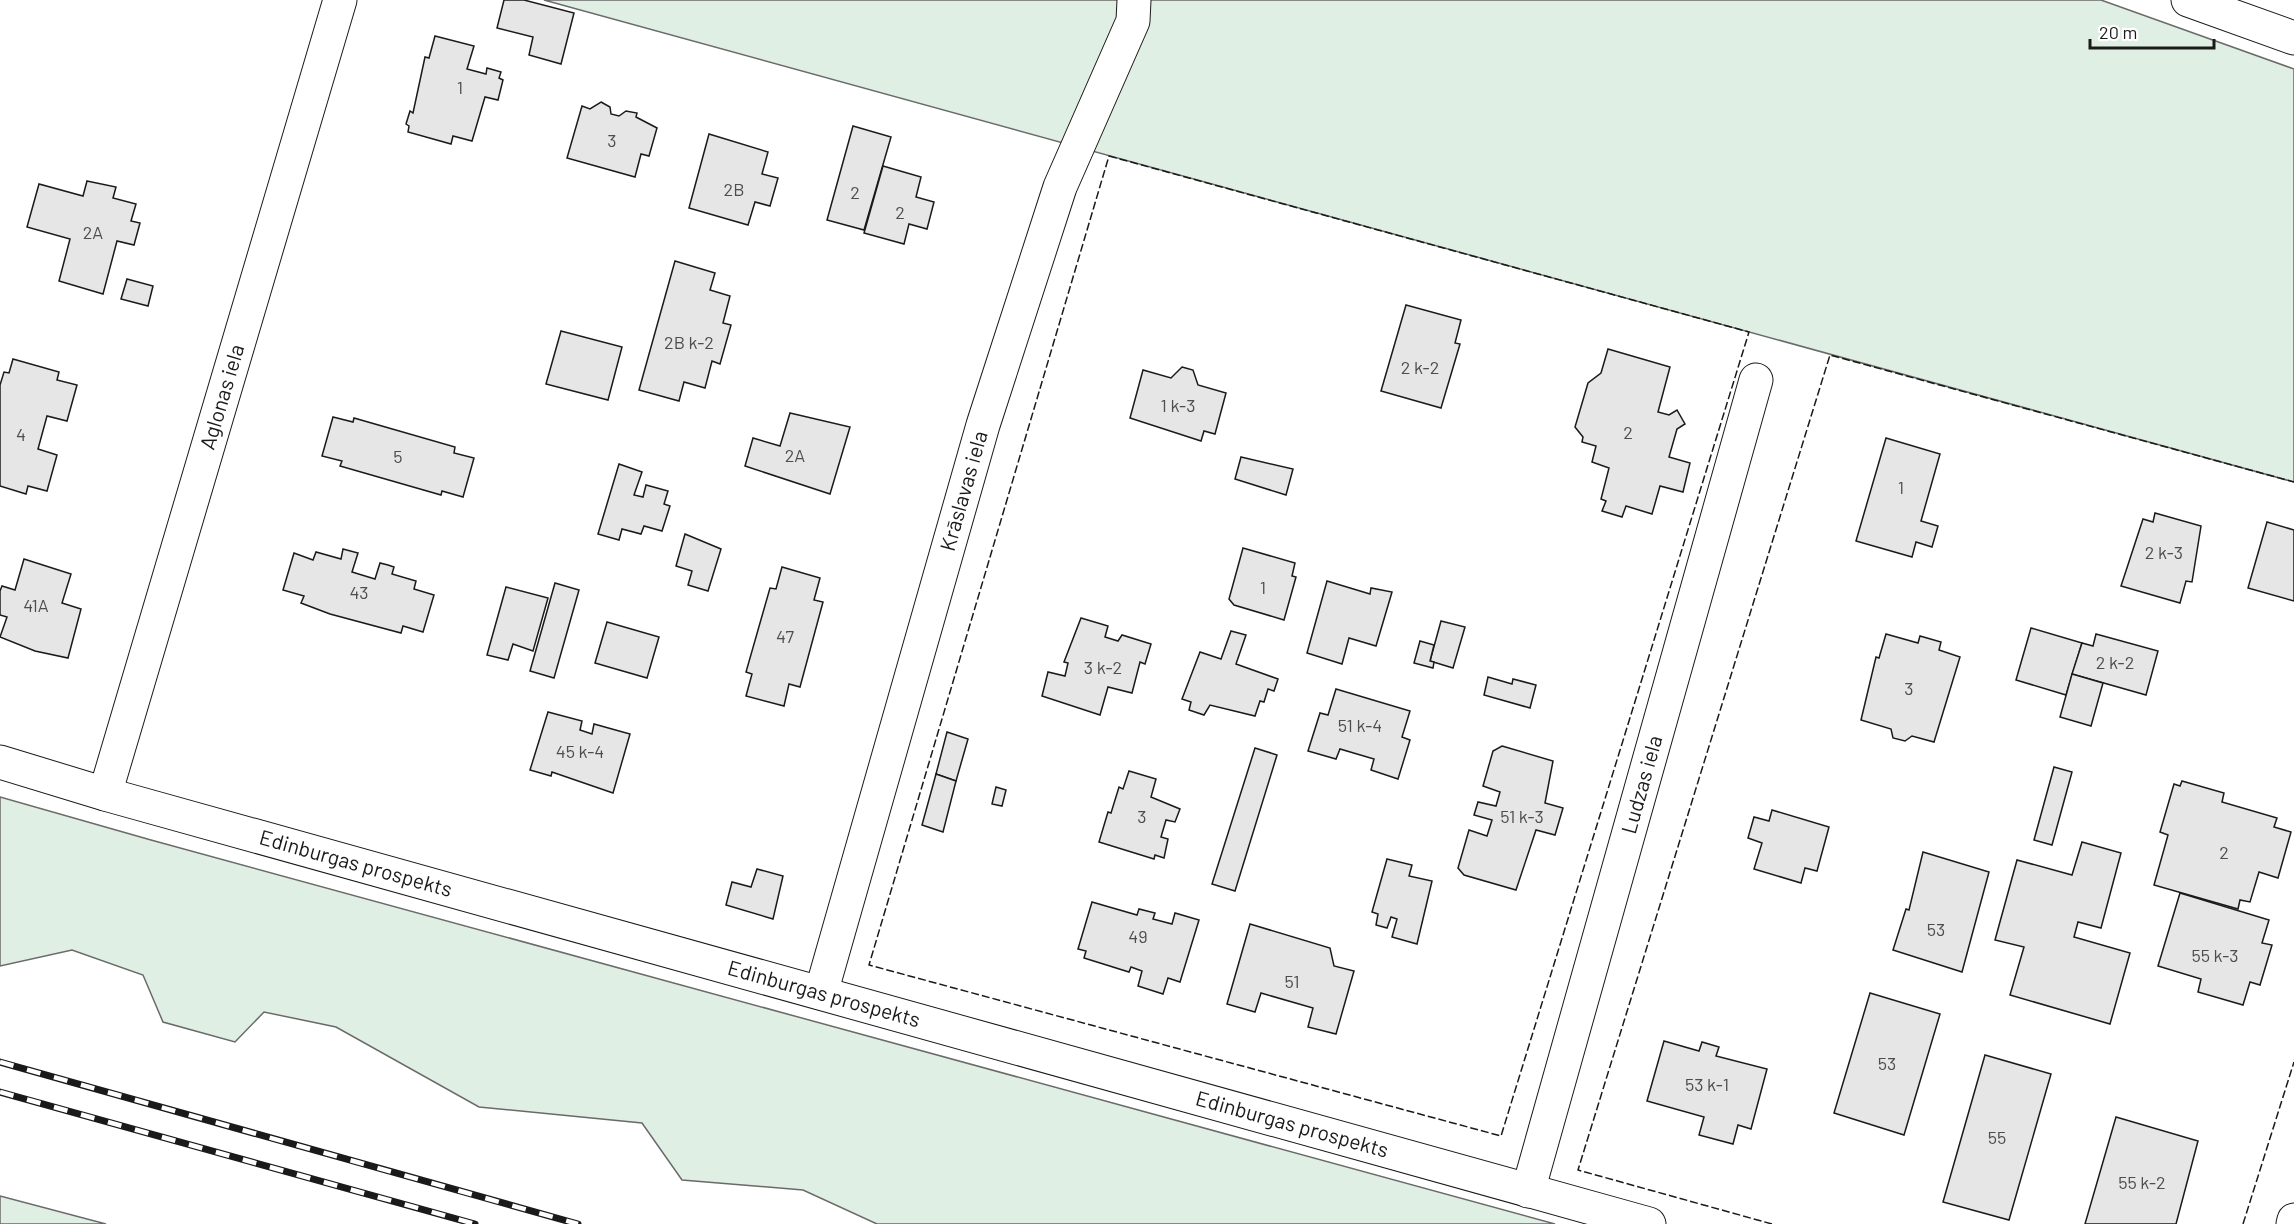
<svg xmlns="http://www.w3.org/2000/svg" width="2294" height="1224" font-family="Barlow,sans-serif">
<rect width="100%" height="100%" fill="#fff"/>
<g fill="#e0efe3" stroke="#6a6a6a" stroke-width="1.5">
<polygon points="544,0 2101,0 2294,69 2294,482"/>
<polygon points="0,797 151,840 1555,1224 877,1224 803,1190 682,1180 642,1123 479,1107 336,1027 264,1012 235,1042 163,1022 143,975 72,950 0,966"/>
<polygon points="0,1196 106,1224 0,1224"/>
</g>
<g fill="#e6e6e6" stroke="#1a1a1a" stroke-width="1.5">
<polygon points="504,0 524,0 574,13 561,64 529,55 533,37 497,28"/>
<polygon points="435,36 474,46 467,69 486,74 487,68 501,72 499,78 503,80 498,100 485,97 472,141 453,136 451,144 408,132 409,126 406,124 410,111 413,113 425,57 429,58"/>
<polygon points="601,102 610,107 611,114 619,116 626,111 637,113 636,117 657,128 649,156 641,154 635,177 567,158 582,106 590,109"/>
<polygon points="853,126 891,137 864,230 827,220"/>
<polygon points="709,134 768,152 762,174 778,178 770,206 755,202 748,225 689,208"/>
<polygon points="883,166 921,177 916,197 934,202 927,229 909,224 904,244 864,233"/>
<polygon points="87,181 116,187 113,198 136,204 131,221 140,223 134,245 117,241 103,294 59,281 70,239 27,227 39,184 83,196"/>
<polygon points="675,261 715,273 710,290 730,296 723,323 731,325 720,364 712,361 705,388 684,382 679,401 639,390"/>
<polygon points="127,279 153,286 148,306 121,299"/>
<polygon points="1406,305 1461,320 1455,343 1460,344 1441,408 1381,391"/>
<polygon points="561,331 622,347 608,400 546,384"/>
<polygon points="1608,349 1670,367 1658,412 1669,415 1677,410 1685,424 1677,429 1669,457 1690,463 1683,492 1660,486 1652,514 1626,506 1622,517 1602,511 1606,501 1601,499 1609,468 1592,462 1596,446 1582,442 1583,437 1575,427 1588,383 1601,373"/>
<polygon points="13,359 59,372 57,380 77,385 67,421 47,416 38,449 57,455 47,491 28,486 26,494 0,486 0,385 4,372 9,373"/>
<polygon points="1182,367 1193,370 1198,385 1226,393 1215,434 1204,431 1201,441 1130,418 1143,370 1171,378"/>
<polygon points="790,413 850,427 830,494 745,466 753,438 780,446"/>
<polygon points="333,417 353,422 354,418 455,447 454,453 474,458 463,497 442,491 441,495 340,466 342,461 322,456"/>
<polygon points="1886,438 1940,454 1921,521 1938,526 1932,547 1916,542 1912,557 1856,541"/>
<polygon points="1241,457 1293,469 1286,495 1235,479"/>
<polygon points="619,464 642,472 634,495 643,497 646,485 668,491 664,504 670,506 662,531 644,526 641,534 622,529 619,540 598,534"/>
<polygon points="2155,513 2201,526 2192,582 2186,581 2180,603 2121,586 2143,519 2153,522"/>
<polygon points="2267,522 2294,530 2294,601 2248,588"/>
<polygon points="685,534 721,549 708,591 688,585 692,571 676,566"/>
<polygon points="1243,548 1295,563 1292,576 1296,577 1284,620 1234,605 1229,599"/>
<polygon points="343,549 358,553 352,572 375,579 380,563 388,565 394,567 392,574 416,581 414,589 434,595 423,632 403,626 401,633 330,614 301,603 304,596 283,590 294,553 313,560 316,552 341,559"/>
<polygon points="24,559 71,574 62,603 81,609 68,658 35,651 0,637 7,617 0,615 0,591 2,586 15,590"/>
<polygon points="782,567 820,578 814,600 823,602 800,687 789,684 784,706 746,696 752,674 746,672 770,588 776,589"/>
<polygon points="1327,581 1370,594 1371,588 1392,592 1376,646 1349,638 1342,664 1307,653"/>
<polygon points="555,583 579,590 554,678 530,671"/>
<polygon points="506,587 548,598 533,651 513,644 508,660 487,655"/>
<polygon points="1081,618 1108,626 1105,637 1118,641 1122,635 1151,644 1145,664 1140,662 1132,693 1108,687 1100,715 1042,696 1048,672 1065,676 1068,663 1064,662"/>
<polygon points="1441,621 1465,627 1453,668 1430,661"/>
<polygon points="607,622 659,637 647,678 595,663"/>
<polygon points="2031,628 2082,643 2066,695 2016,680"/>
<polygon points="1231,631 1246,635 1236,664 1278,679 1274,691 1268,689 1264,702 1260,701 1255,716 1210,705 1204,715 1189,710 1191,702 1182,699 1200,652 1221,659"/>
<polygon points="1886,634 1918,643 1920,636 1941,642 1939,650 1960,657 1934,742 1912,736 1905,741 1893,738 1891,729 1861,720 1876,657 1879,658"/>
<polygon points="2096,634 2158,651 2146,695 2072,674 2082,643 2093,646"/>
<polygon points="1420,641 1434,645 1430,661 1434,662 1433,668 1414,663"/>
<polygon points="2072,674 2103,683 2091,726 2060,717"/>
<polygon points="1488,677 1512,684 1513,679 1536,685 1530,708 1484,695"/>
<polygon points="1336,689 1410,711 1402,737 1410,740 1398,779 1371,770 1374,759 1340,749 1336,759 1308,751 1320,713 1328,715"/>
<polygon points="548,712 582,721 580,730 592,734 594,724 630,734 613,793 552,772 551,776 530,770"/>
<polygon points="947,732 968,739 956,781 936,774"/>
<polygon points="1502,746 1553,761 1545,803 1563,808 1555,835 1536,830 1516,890 1464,875 1458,868 1469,830 1487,836 1492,820 1474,815 1478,802 1496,806 1500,792 1483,786 1493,751"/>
<polygon points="1255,748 1277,755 1235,891 1212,884"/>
<polygon points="2054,767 2072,772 2052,845 2034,840"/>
<polygon points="1129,771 1156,779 1151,797 1180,809 1175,822 1166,820 1161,837 1168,839 1164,858 1155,855 1154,859 1099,842 1108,812 1111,813 1119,787 1123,789"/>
<polygon points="936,774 956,781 943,832 922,825"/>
<polygon points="2182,781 2224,793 2222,802 2277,818 2274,827 2291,832 2278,878 2259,872 2250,902 2240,900 2238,909 2154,885 2168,835 2160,832 2174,784 2180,786"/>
<polygon points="996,787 1006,790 1002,806 992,804"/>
<polygon points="1772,810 1829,827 1817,871 1805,868 1801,883 1754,869 1762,843 1748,838 1754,817 1769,821"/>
<polygon points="2082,842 2121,853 2101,928 2078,922 2074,937 2130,953 2110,1024 2010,995 2024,947 1995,940 2017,860 2072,875"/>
<polygon points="1923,852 1989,872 1962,972 1893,950 1906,909 1909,910"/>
<polygon points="1387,859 1412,865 1409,876 1432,881 1417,944 1392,937 1397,919 1391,917 1387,928 1376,925 1378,914 1372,912"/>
<polygon points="757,869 783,876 773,919 726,905 732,882 751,887"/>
<polygon points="2180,893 2269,920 2262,943 2272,945 2260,985 2250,982 2243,1005 2198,992 2201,979 2158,966"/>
<polygon points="1092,902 1137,915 1139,909 1155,913 1153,919 1172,924 1175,913 1199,920 1180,982 1168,978 1163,994 1138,986 1142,971 1131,967 1129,972 1084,958 1086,951 1078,949"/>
<polygon points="1250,924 1330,948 1334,966 1354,971 1336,1034 1308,1027 1313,1008 1261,993 1255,1012 1227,1004"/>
<polygon points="1870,993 1940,1014 1904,1135 1834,1113"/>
<polygon points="1664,1041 1699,1051 1702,1042 1719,1047 1716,1056 1767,1069 1751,1129 1738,1125 1733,1144 1699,1135 1704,1117 1647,1101"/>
<polygon points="1985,1055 2051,1074 2009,1220 1943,1202"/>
<polygon points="2116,1117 2198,1141 2176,1224 2085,1224"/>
</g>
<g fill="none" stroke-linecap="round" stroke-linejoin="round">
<g stroke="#1a1a1a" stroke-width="35">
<g id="minor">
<path id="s1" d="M0,762L105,794L1649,1224"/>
<path id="s2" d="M105,794L340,0"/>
<path id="s3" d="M821,993L983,425L1060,187L1133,21L1134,0"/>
<path id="s4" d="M1528,1191L1756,380"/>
<polyline points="2293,1224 2294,1220"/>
</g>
</g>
<g stroke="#1a1a1a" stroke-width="35">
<polyline id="major" points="2188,0 2294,38"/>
</g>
<use href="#minor" stroke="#fff" stroke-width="33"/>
<use href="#major" stroke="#fff" stroke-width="33"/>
<g stroke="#1a1a1a" stroke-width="7">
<g id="rail">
<polyline points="0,1062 578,1224"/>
<polyline points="0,1092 475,1224"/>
</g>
</g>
<use href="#rail" stroke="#fff" stroke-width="4.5" stroke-dasharray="14" stroke-linecap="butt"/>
<g stroke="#1a1a1a" stroke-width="1.5" stroke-dasharray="8 3" stroke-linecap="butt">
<polygon points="1109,156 1749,332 1501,1136 869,965"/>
<polyline points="1772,1224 1578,1170 1830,355 2294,482"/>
<polyline points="2243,1224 2294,1062"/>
</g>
</g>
<g text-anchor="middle" stroke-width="4.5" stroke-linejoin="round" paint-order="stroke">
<g font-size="18" fill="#4d4d4d">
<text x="460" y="94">1</text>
<text x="612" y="147">3</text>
<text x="734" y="196">2B</text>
<text x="855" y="199">2</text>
<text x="900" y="219">2</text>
<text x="93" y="239">2A</text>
<text x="689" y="349">2B k-2</text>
<text x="1420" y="374">2 k-2</text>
<text x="1178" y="412">1 k-3</text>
<text x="1628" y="439">2</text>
<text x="21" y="441">4</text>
<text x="795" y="462">2A</text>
<text x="398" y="463">5</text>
<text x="1901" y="494">1</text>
<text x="2164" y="559">2 k-3</text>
<text x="1263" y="594">1</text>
<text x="359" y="599">43</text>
<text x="36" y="612">41A</text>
<text x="785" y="643">47</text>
<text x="2115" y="669">2 k-2</text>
<text x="1103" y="674">3 k-2</text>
<text x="1909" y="695">3</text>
<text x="1360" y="732">51 k-4</text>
<text x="580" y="758">45 k-4</text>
<text x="1142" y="823">3</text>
<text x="1522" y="823">51 k-3</text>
<text x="2224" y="859">2</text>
<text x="1936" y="936">53</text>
<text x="1138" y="943">49</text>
<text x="2215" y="962">55 k-3</text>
<text x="1292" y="988">51</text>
<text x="1887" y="1070">53</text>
<text x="1707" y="1091">53 k-1</text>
<text x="1997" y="1144">55</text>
<text x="2142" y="1189">55 k-2</text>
</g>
<g font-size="21" fill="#1a1a1a" stroke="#fff">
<text dy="7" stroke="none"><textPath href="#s2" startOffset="414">Aglonas iela</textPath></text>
<text dy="7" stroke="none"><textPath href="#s3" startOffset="522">Krāslavas iela</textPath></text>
<text dy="7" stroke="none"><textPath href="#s4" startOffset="422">Ludzas iela</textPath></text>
<text dy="7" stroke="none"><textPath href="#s1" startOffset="370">Edinburgas prospekts</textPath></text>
<text dy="7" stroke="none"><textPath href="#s1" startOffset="856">Edinburgas prospekts</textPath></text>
<text dy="7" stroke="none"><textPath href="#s1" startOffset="1342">Edinburgas prospekts</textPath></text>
</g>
</g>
<path d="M2090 39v9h124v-9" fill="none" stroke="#1a1a1a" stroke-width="3"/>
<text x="2099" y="39" font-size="18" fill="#1a1a1a" stroke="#ffffff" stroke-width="4.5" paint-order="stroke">20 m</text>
</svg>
